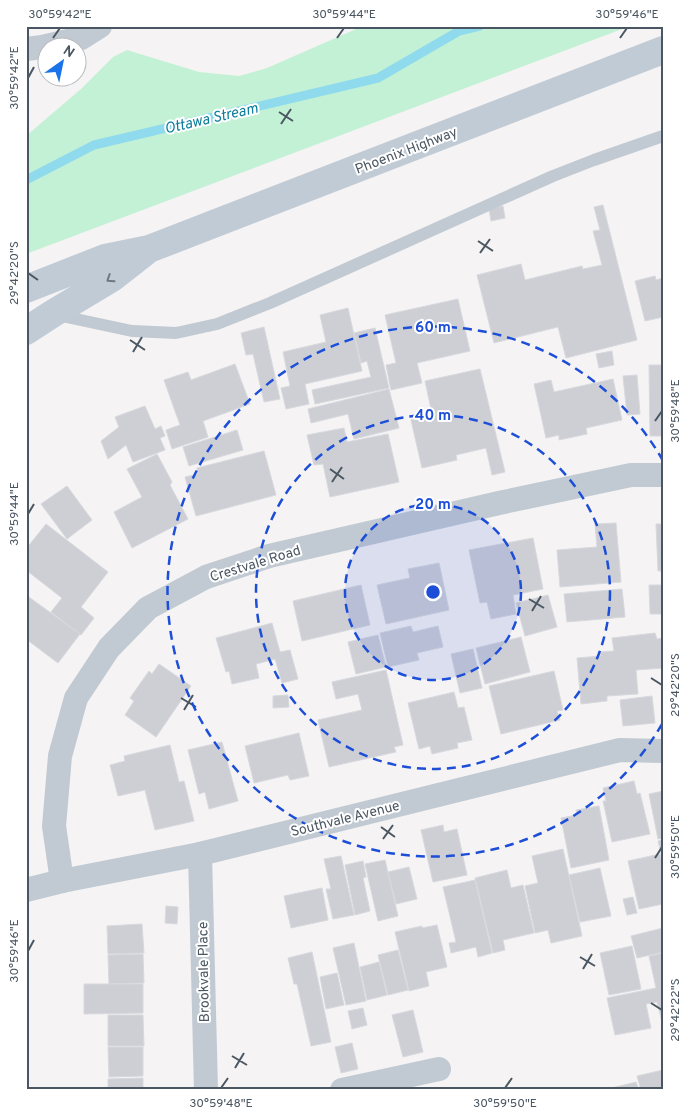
<svg xmlns="http://www.w3.org/2000/svg" width="689" height="1116" font-family="Overpass,sans-serif">
<rect width="100%" height="100%" fill="#f5f3f3"/>
<polygon fill="#c3f1d5" points="363,26 630,26 26,254 26,136 81,89 113,57 127,50 199,72 239,76 267,68"/>
<g fill="none" stroke-linecap="round" stroke-linejoin="round">
<polyline stroke="#90daee" stroke-width="9" points="26,180 94,145 378,78 459,31 480,26"/>
</g>
<g fill="#cdcfd5" stroke="#d7d9de">
<polygon points="603,205 637,340 566,358 558,327 494,343 477,275 521,264 525,280 582,266 583,269 602,265 593,231 600,230 594,207"/>
<polygon points="503,206 505,218 491,221 489,209"/>
<polygon points="655,276 656,280 663,278 663,317 645,321 635,281"/>
<polygon points="458,299 470,351 417,363 422,383 391,390 386,365 396,363 385,315"/>
<polygon points="348,308 362,371 305,384 309,404 286,409 281,388 290,386 283,352 326,342 320,315"/>
<polygon points="264,327 280,399 264,402 253,354 246,355 241,333"/>
<polygon points="375,328 389,388 315,404 312,390 371,377 367,361 361,363 354,333"/>
<polygon points="612,351 614,365 599,368 596,354"/>
<polygon points="235,364 250,404 203,421 208,437 172,449 166,430 180,425 164,380 188,372 191,380"/>
<polygon points="649,365 663,365 663,436 650,436"/>
<polygon points="480,369 505,472 492,475 486,448 456,455 457,460 422,468 411,420 432,414 425,381"/>
<polygon points="637,375 640,414 627,415 623,376"/>
<polygon points="613,379 622,420 586,428 587,434 559,440 559,435 546,438 534,384 551,380 554,392"/>
<polygon points="389,389 399,428 354,439 348,414 311,423 308,409"/>
<polygon points="145,406 155,429 161,426 165,436 160,438 165,450 133,462 126,445 108,459 101,441 119,427 115,417"/>
<polygon points="344,428 347,442 388,434 399,482 330,497 323,464 314,465 307,435"/>
<polygon points="237,430 243,450 189,466 183,447"/>
<polygon points="264,451 276,495 196,516 185,477 198,474 197,468"/>
<polygon points="157,454 172,482 170,485 188,519 132,548 114,512 142,497 127,469"/>
<polygon points="67,486 92,520 67,539 41,504"/>
<polygon points="616,523 621,582 560,587 557,550 597,547 595,524"/>
<polygon points="46,524 108,572 81,607 94,618 81,635 51,612 62,598 26,570 26,549"/>
<polygon points="656,524 663,524 663,571 658,571"/>
<polygon points="533,538 543,589 513,595 516,614 491,619 487,602 480,603 469,550"/>
<polygon points="439,563 449,610 386,624 377,585 410,578 408,569"/>
<polygon points="361,585 370,625 302,641 293,601"/>
<polygon points="649,585 663,585 663,614 650,614"/>
<polygon points="622,589 625,617 567,622 564,594"/>
<polygon points="26,595 80,634 58,663 26,639"/>
<polygon points="548,595 557,627 525,636 516,603"/>
<polygon points="272,623 280,652 290,650 298,679 282,683 275,659 256,664 259,678 232,684 229,671 226,672 216,638"/>
<polygon points="411,626 413,632 438,626 443,647 417,653 419,660 388,667 380,633"/>
<polygon points="655,633 657,639 663,638 663,668 636,670 638,694 607,696 607,701 581,704 577,658 601,656 600,652 614,651 612,638"/>
<polygon points="378,635 386,667 356,674 348,642"/>
<polygon points="521,637 530,672 485,684 476,648"/>
<polygon points="473,649 482,688 460,693 451,654"/>
<polygon points="159,664 191,686 156,737 125,715 134,701 130,698 149,671 152,674"/>
<polygon points="386,670 403,745 394,747 396,752 329,767 318,720 362,710 358,694 336,699 332,682"/>
<polygon points="554,671 563,710 557,711 560,720 501,734 489,686"/>
<polygon points="454,692 458,708 464,707 472,740 457,743 458,748 432,754 430,746 419,749 408,703"/>
<polygon points="288,695 289,707 273,708 273,696"/>
<polygon points="652,696 655,723 623,726 620,700"/>
<polygon points="299,733 309,776 290,780 288,775 254,783 245,746"/>
<polygon points="222,742 238,801 209,809 205,792 199,794 188,750"/>
<polygon points="170,745 179,782 184,781 194,821 155,830 145,790 118,796 110,765 125,761 124,756"/>
<polygon points="634,781 637,794 640,793 650,834 612,842 603,801 606,801 603,788"/>
<polygon points="663,791 663,838 658,839 649,794"/>
<polygon points="599,806 609,860 571,868 561,818 577,815 576,810"/>
<polygon points="443,825 444,832 457,829 467,875 433,882 421,830"/>
<polygon points="663,840 663,861 658,841"/>
<polygon points="563,849 582,936 551,943 548,930 535,933 525,886 538,883 532,856"/>
<polygon points="660,854 663,865 663,904 639,909 628,861"/>
<polygon points="341,856 354,915 333,919 326,889 331,889 324,859"/>
<polygon points="385,860 398,916 378,921 365,864"/>
<polygon points="363,861 366,877 363,878 370,911 355,915 345,865"/>
<polygon points="409,867 417,899 396,904 388,872"/>
<polygon points="600,868 611,916 580,922 569,875"/>
<polygon points="507,870 511,888 523,885 534,933 503,940 505,950 493,953 475,878"/>
<polygon points="475,880 492,953 478,957 476,947 451,953 449,943 456,942 443,887"/>
<polygon points="322,888 328,920 291,928 284,896"/>
<polygon points="633,897 637,913 627,915 623,899"/>
<polygon points="166,906 178,907 177,924 165,923"/>
<polygon points="142,924 144,953 108,954 107,926"/>
<polygon points="437,925 447,967 426,972 429,986 409,991 395,932 422,926 422,928"/>
<polygon points="663,928 663,952 637,958 631,936"/>
<polygon points="354,943 366,1001 346,1005 333,948"/>
<polygon points="632,946 641,989 609,995 600,953"/>
<polygon points="398,950 408,990 388,995 378,955"/>
<polygon points="312,952 331,1042 311,1046 297,984 294,984 288,958"/>
<polygon points="663,953 663,1026 657,1002 646,1004 651,1028 615,1035 607,998 656,988 649,956"/>
<polygon points="143,954 144,983 109,984 108,955"/>
<polygon points="379,962 387,995 367,1000 360,967"/>
<polygon points="337,973 344,1005 326,1009 320,977"/>
<polygon points="84,984 143,984 143,1013 84,1014"/>
<polygon points="363,1008 367,1025 352,1029 348,1011"/>
<polygon points="413,1010 423,1052 403,1057 392,1015"/>
<polygon points="108,1015 143,1015 144,1046 108,1046"/>
<polygon points="352,1043 358,1069 341,1073 335,1047"/>
<polygon points="108,1047 143,1047 143,1076 109,1077"/>
<polygon points="663,1070 663,1090 641,1090 637,1076"/>
<polygon points="143,1078 143,1090 108,1090 108,1079"/>
<polygon points="636,1082 639,1090 604,1090"/>
</g>
<g fill="none" stroke-linecap="round" stroke-linejoin="round">
<polyline stroke="#c1cad2" stroke-width="12" points="57,315 132,331 176,333 217,324 270,303 553,176 594,160 663,136"/>
<g stroke="#c1cad2" stroke-width="24">
<polyline points="26,49 42,47 81,38 100,26"/>
<polyline points="200,854 206,1090"/>
<polyline points="62,881 54,826 60,756 76,698 109,648 148,608 206,577 269,556 499,503 631,475 663,475"/>
<polyline points="26,890 62,881 200,854 620,750 663,751"/>
<polyline points="342,1090 439,1069"/>
</g>
<g stroke="#c1cbd6" stroke-width="28">
<polyline points="26,289 105,258 149,249 663,50"/>
<polyline points="26,331 52,314 112,278 144,253"/>
</g>
</g>
<defs><path id="oneway-chevron" d="M-2-3.5L2.5 0L-2 3.5" fill="none" stroke-width="1.6" stroke-linecap="round" stroke-linejoin="round" transform="scale(1.25)"/></defs>
<use stroke="#6e7984" href="#oneway-chevron" transform="translate(110 279) rotate(147)"/>
<path fill="none" stroke="#4a5661" stroke-width="2" d="M53,38L60,28M337,38L344,28M620,38L627,28M28,78L34,67M279,112L293,121M281,124L291,109M478,241L493,251M480,253L490,239M28,273L38,280M130,340L145,350M133,352L142,337M655,421L662,411M330,469L344,479M332,482L342,467M28,514L34,504M529,599L544,608M532,611L541,596M651,678L662,685M181,698L196,707M184,710L193,695M381,827L395,837M383,839L393,825M655,858L662,847M28,951L34,940M580,957L595,966M583,969L592,954M651,1003L662,1010M232,1056L247,1065M235,1068L244,1053M221,1088L228,1078M505,1088L512,1078"/>
<circle cx="433" cy="592" r="88" fill="#1d4ed8" fill-opacity=".12"/>
<g fill="none" stroke="#1d4ed8" stroke-width="2.5" stroke-dasharray="9 6">
<circle cx="433" cy="592" r="88"/>
<circle cx="433" cy="592" r="177"/>
<path d="M662 724A265 265 0 1 1 662 459"/>
</g>
<g text-anchor="middle" stroke-width="4" stroke-linejoin="round" paint-order="stroke">
<g font-size="14" fill="#4a5661" stroke="#fff">
<text transform="translate(406 150) rotate(-21)" y="5">Phoenix Highway</text>
<text transform="translate(255 563) rotate(-17)" y="5">Crestvale Road</text>
<text transform="translate(345 818) rotate(-14)" y="5">Southvale Avenue</text>
<text transform="translate(203 972) rotate(-91)" y="5">Brookvale Place</text>
</g>
<g font-size="15" font-style="italic" fill="#0c7c9b" stroke="#fff">
<text transform="translate(211 118) rotate(-13)" y="5">Ottawa Stream</text>
</g>
</g>
<circle cx="433" cy="592" r="8" fill="#1d4ed8" stroke="#fff" stroke-width="2.5"/>
<g font-size="15" text-anchor="middle" font-weight="bold" fill="#1d4ed8" stroke="#fff" stroke-width="4" stroke-linejoin="round" paint-order="stroke">
<text x="433" y="332">60 m</text>
<text x="433" y="420">40 m</text>
<text x="433" y="509">20 m</text>
</g>
<rect width="689" height="1116" fill="none" stroke="#ffffff" stroke-width="55"/>
<g transform="translate(62 62) rotate(33)"><circle r="24" fill="#ffffff" stroke="#b7bbc0"/>
<path d="M0-4L9 19L0 12L-9 19Z" fill="#1a73e8"/>
<text y="-8" font-size="14" font-weight="bold" text-anchor="middle" fill="#4a5661">N</text>
</g>
<rect x="28" y="28" width="634" height="1060" fill="none" stroke="#4a5661" stroke-width="2"/>
<g font-size="12" text-anchor="middle" fill="#4a5661">
<text x="60" y="18">30°59'42"E</text>
<text x="344" y="18">30°59'44"E</text>
<text x="627" y="18">30°59'46"E</text>
<text transform="translate(14 78) rotate(-90)" y="4">30°59'42"E</text>
<text transform="translate(14 273) rotate(-90)" y="4">29°42'20"S</text>
<text transform="translate(675 411) rotate(-90)" y="4">30°59'48"E</text>
<text transform="translate(14 514) rotate(-90)" y="4">30°59'44"E</text>
<text transform="translate(675 685) rotate(-90)" y="4">29°42'20"S</text>
<text transform="translate(675 847) rotate(-90)" y="4">30°59'50"E</text>
<text transform="translate(14 951) rotate(-90)" y="4">30°59'46"E</text>
<text transform="translate(675 1010) rotate(-90)" y="4">29°42'22"S</text>
<text x="221" y="1107">30°59'48"E</text>
<text x="505" y="1107">30°59'50"E</text>
</g>
</svg>
